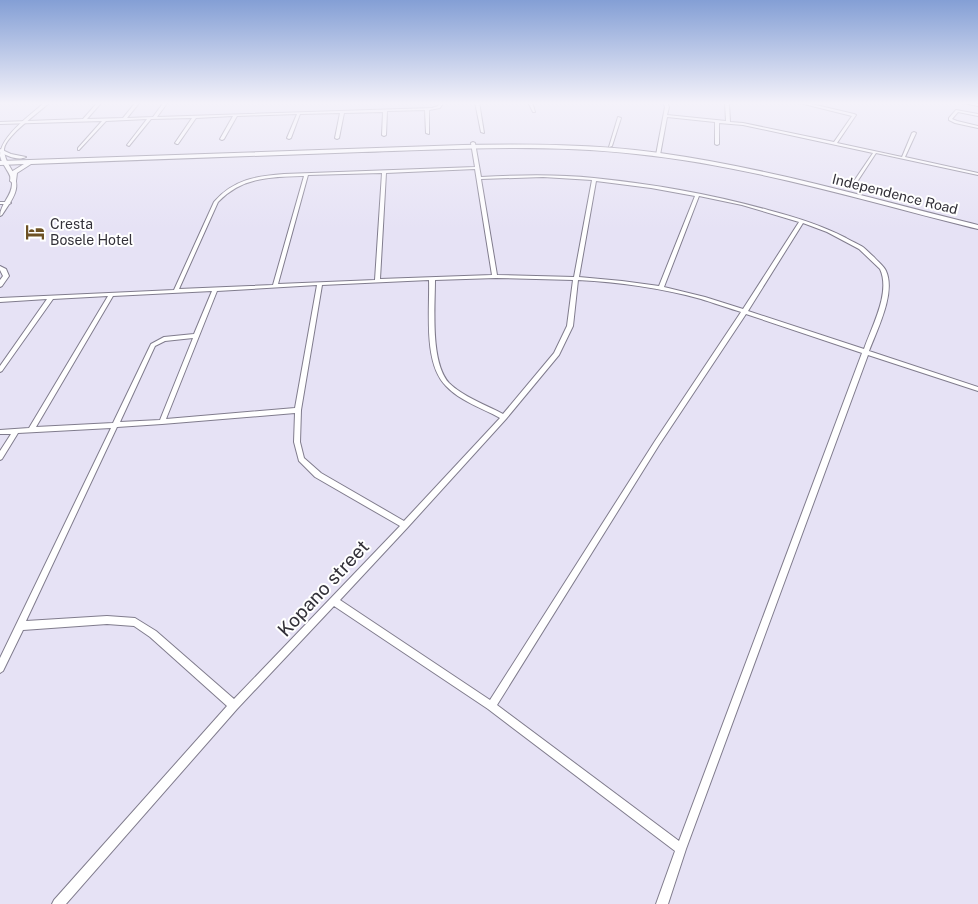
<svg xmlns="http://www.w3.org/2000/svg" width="978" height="904" font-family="'Public Sans',sans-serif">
<rect width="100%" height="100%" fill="#e6e2f5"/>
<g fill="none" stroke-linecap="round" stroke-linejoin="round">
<g stroke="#807c8d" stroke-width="2">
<g id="minor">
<polygon points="98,102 102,102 87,119 123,118 136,102 140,102 127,118 153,117 164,102 168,102 157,117 432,108 438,106 440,102 444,102 440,108 429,110 429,134 426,133 425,110 387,111 386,135 384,136 382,135 383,112 344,113 339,138 337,139 335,138 340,113 300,114 291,138 289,139 287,138 297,114 237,116 224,139 222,140 220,139 233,116 196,118 178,144 177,144 175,143 192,118 151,119 129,146 127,145 147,119 106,121 79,150 78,150 78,148 102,121 0,124 0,122 83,119"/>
<polygon points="475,102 479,102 484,133 481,132"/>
<polygon points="528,102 532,102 535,112 533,112"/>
<polygon points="663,102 667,102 669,107 667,115 726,121 725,102 729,102 730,122 743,123 834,142 852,116 796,102 803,102 854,114 856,115 837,143 902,157 912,133 914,132 916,133 905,157 978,173 978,175 876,153 857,182 856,182 854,181 873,153 743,125 719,123 719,144 717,145 715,144 715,122 667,117 660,155 658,156 656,155 665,107"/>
<polygon points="962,102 978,104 978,106 964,103"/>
<polygon points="956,110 978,114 978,116 958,112 952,119 957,121 978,126 978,128 955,123 949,120 949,118"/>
<polygon points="618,117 621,118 612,146 609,147"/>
<path d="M473,142L475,143L481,177C518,175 556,174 594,178C653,184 711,194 768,210C795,217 821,225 846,238C851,241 858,244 863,247C867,250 870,254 874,257C878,262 884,266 886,271C896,293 877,330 869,351L978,387V391L868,355L686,849L668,904H656L675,851L488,709L334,606L237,709L66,904H52L54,900L227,706L150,637L134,626L107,624L23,630L3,671L0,673V658L111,428L18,433L2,459L0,460V451L11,434H0V430L29,428L108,296L53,299L2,371L0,372V366L47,299L0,302V298L174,290L214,202C233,180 256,176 284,174L475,167L471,143ZM475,169L492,275L380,279L386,173ZM382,173L375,280L278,284L308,175ZM304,176L273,285L179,289L218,202C242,177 270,177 304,176ZM543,177L592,180L574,277L497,275L481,179ZM596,181L651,188L695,196L659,286L622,281L579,277ZM699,196L742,205L799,222L743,309L705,297L664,287ZM803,223L827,232L859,249L880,269C891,292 872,326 864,349L748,311ZM496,278L573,280L567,326L554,353L503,414C486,405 462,396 449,383C430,362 435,307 435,280ZM429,280C430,311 423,363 446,386C460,401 482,408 500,418L404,521L321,473L304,458L300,442L301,410L322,285ZM578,280C619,282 661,288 701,299C714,303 728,308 741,312L655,441L490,700L340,600L408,527L506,419L559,355L573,326ZM317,285L295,408L166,419L217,291ZM212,291L194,334L164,337L151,344L113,423L36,427L113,296ZM746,314L862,353L679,841L497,705L659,445ZM193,338L160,420L120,422L155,346L165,341ZM295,413L294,442L299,461L315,477L400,526L234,699L156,631L135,618L107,616L26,621L117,427L162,424Z"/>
<polygon points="0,202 9,202 11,203 9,204 0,204"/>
</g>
</g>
<g stroke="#807c8d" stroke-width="2">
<g id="tertiary">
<path d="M45,102H50C40,112 6,135 4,149C4,155 7,162 10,167C23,187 14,197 2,215L0,216C0,204 12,196 12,184C12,173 2,166 0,156C0,136 32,114 45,102Z"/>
<polygon points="0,266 6,269 9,276 2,286 0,287 0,280 3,276 0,270"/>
</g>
</g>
<g stroke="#807c8d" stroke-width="2">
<g id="primary">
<path d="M463,145C529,144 595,144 660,153C768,168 873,199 978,225V229C865,201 752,166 636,154C545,144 453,149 362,152C252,156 141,160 31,164L17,173L16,181L13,183L10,181L11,172L24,164L0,165V161Z"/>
<path d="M0,149L11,154L26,157C18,161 7,156 0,152Z"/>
</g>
</g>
<use href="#minor" fill="#fff" fill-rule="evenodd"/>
<use href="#tertiary" fill="#fff" fill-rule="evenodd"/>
<use href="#primary" fill="#fff" fill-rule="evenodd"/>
</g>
<linearGradient id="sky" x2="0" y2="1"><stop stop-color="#849fd5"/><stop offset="0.45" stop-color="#f4f2fa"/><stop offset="1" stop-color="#f4f2fa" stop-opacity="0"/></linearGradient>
<rect width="978" height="229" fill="url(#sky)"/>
<defs>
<g id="hotel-bare" transform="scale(1.5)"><path d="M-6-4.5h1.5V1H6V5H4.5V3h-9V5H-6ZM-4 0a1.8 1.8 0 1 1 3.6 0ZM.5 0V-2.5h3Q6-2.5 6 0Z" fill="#6d5124" stroke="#fff" stroke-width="2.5" paint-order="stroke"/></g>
</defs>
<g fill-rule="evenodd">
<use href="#hotel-bare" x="35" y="232"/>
</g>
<g text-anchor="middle" stroke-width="4" stroke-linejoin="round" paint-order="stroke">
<g font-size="14" fill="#333139" stroke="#fff">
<text transform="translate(895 194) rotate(14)" y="5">Independence Road</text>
</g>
<g font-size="14" fill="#333139" stroke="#fff" text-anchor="start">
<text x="50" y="229">Cresta<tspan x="50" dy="16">Bosele Hotel</tspan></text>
</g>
<g font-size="19" fill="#333139" stroke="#fff">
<text transform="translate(323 588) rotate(-47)" y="7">Kopano street</text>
</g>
</g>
</svg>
